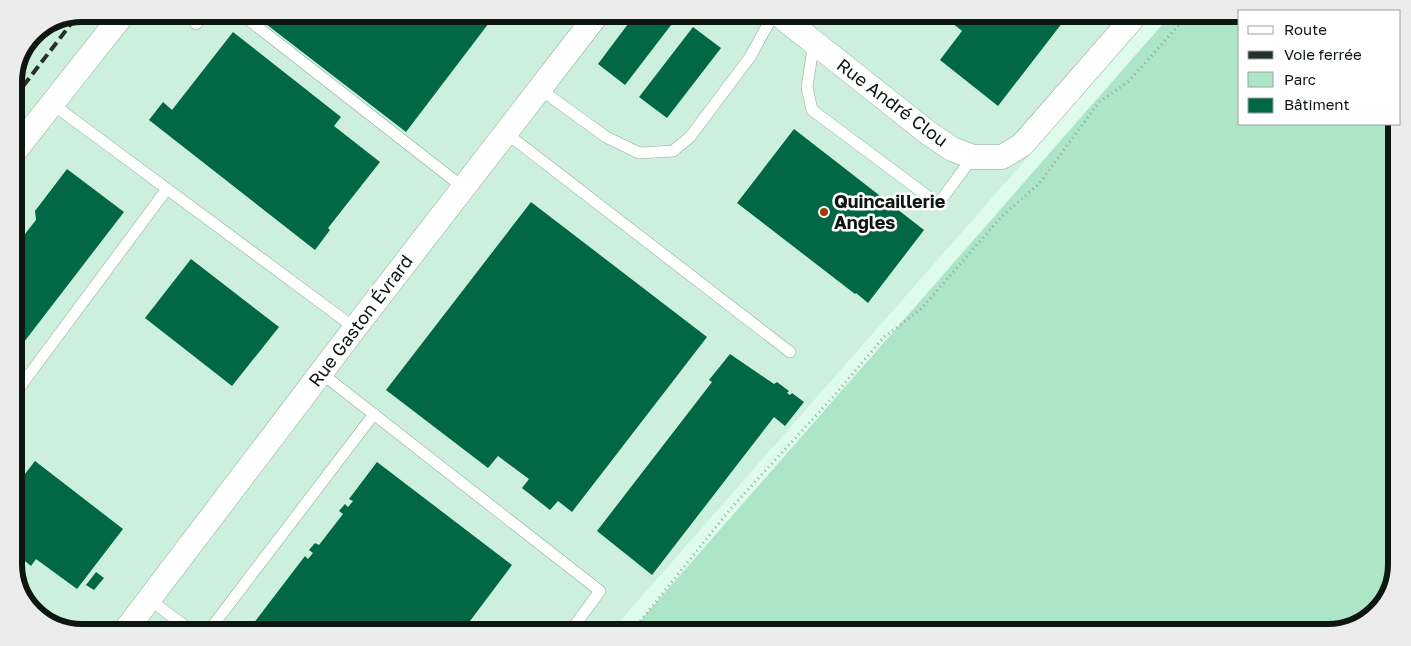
<svg xmlns="http://www.w3.org/2000/svg" width="1411" height="646" font-family="'Golos Text',sans-serif">
<rect width="100%" height="100%" fill="#dffbeb"/>
<polygon fill="#ccf0dd" points="83,14 1150,18 613,629 56,627 28,605 14,568 14,78 34,34"/>
<polygon fill="#ade5c7" points="1168,18 1240,19 1240,124 1397,124 1392,590 1366,621 1329,632 633,629"/>
<g fill="#016744">
<polygon points="253,14 495,15 406,132"/>
<polygon points="634,16 678,16 625,85 598,64"/>
<polygon points="945,17 950,17 1066,18 998,106 940,60 962,31"/>
<polygon points="693,27 721,48 667,118 639,97"/>
<polygon points="233,32 341,117 334,126 380,162 328,228 330,230 315,250 149,120 163,102 172,110"/>
<polygon points="794,129 924,230 868,303 856,293 855,294 737,203"/>
<polygon points="67,169 124,212 14,355 14,248 36,220 35,211"/>
<polygon points="531,202 707,337 572,512 558,501 550,510 522,488 529,479 498,456 488,468 386,390"/>
<polygon points="191,259 279,327 232,386 145,318"/>
<polygon points="730,354 774,384 777,382 789,391 787,393 790,395 792,393 804,402 785,426 774,417 652,575 597,531 712,382 709,380"/>
<polygon points="35,461 123,529 77,589 36,559 31,566 14,552 19,546 14,542 14,488"/>
<polygon points="377,462 512,565 464,629 250,628 305,556 308,559 313,553 309,550 315,543 319,545 343,514 339,511 345,504 348,507 353,501 349,499"/>
<polygon points="96,572 104,578 94,590 86,585"/>
</g>
<g fill="none" stroke-linecap="round" stroke-linejoin="round">
<g stroke="#90aa9c" stroke-width="12">
<g id="service">
<polyline points="241,14 464,188"/>
<polyline points="196,24 203,14"/>
<polyline points="814,42 807,87 812,110 938,204 973,157"/>
<polyline points="540,89 606,137 639,153 673,151 690,137 750,57 772,17"/>
<polyline points="51,103 355,328"/>
<polyline points="506,133 790,352"/>
<polyline points="321,373 600,591 572,629"/>
<polyline points="14,395 167,189"/>
<polyline points="149,599 186,627"/>
<polyline points="211,628 374,414"/>
</g>
</g>
<g stroke="#90aa9c" stroke-width="25">
<g id="minor">
<polyline points="782,17 927,132 952,149 973,157 1002,157 1022,145 1133,18"/>
<polyline points="14,152 123,14"/>
<polyline points="128,627 355,328 596,16"/>
</g>
</g>
<polyline stroke="#93a89c" stroke-width="3" stroke-dasharray="1 4" stroke-linecap="butt" points="634,629 733,506 833,397 884,337 921,309 1002,216 1039,184 1099,102 1129,81 1185,18"/>
<use href="#service" stroke="#fff" stroke-width="11"/>
<use href="#minor" stroke="#fff" stroke-width="24"/>
<g stroke="#25302a" stroke-width="4" stroke-dasharray="10 5" stroke-linecap="butt">
<polyline points="25,54 43,30"/>
<polyline points="14,98 77,16"/>
</g>
</g>
<circle fill="#a03b0c" stroke="#fff" stroke-width="2" cx="824" cy="212" r="5"/>
<g text-anchor="middle" stroke-width="5" stroke-linejoin="round" paint-order="stroke">
<g font-size="18" fill="#0d1611" stroke="#fff">
<text transform="translate(892 103) rotate(37)" y="6">Rue André Clou</text>
<text transform="translate(361 321) rotate(-53)" y="6">Rue Gaston Évrard</text>
</g>
<g font-size="18" font-weight="bold" fill="#0d1611" stroke="#fff" text-anchor="start">
<text x="834" y="208">Quincaillerie<tspan x="834" dy="21">Angles</tspan></text>
</g>
</g>
<path d="M0 0H1411V646H0ZM82 22H1328A60 60 0 0 1 1388 82V564A60 60 0 0 1 1328 624H82A60 60 0 0 1 22 564V82A60 60 0 0 1 82 22Z" fill="#ececec" fill-rule="evenodd"/>
<path fill="none" stroke="#0d1611" stroke-width="6" d="M82 22H1328A60 60 0 0 1 1388 82V564A60 60 0 0 1 1328 624H82A60 60 0 0 1 22 564V82A60 60 0 0 1 82 22Z"/>
<rect x="1238" y="10" width="162" height="115" fill="#ffffff" stroke="#9ea2a0"/>
<rect x="1248" y="26" width="25" height="8" fill="#ffffff" stroke="#9ea2a0"/>
<text x="1284" y="35" font-size="15" fill="#0d1611">Route</text>
<rect x="1248" y="51" width="25" height="8" fill="#25302a" stroke="#9ea2a0"/>
<text x="1284" y="60" font-size="15" fill="#0d1611">Voie ferrée</text>
<rect x="1248" y="72" width="25" height="15" fill="#ade5c7" stroke="#9ea2a0"/>
<text x="1284" y="85" font-size="15" fill="#0d1611">Parc</text>
<rect x="1248" y="98" width="25" height="15" fill="#016744" stroke="#9ea2a0"/>
<text x="1284" y="110" font-size="15" fill="#0d1611">Bâtiment</text>
</svg>
